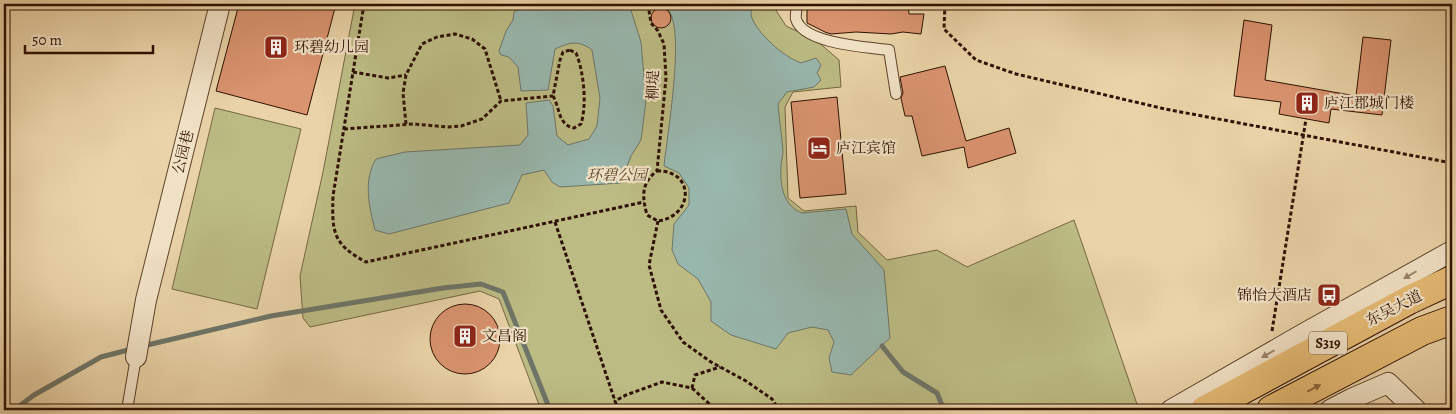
<svg xmlns="http://www.w3.org/2000/svg" width="1456" height="414" font-family="Alegreya,'Noto Serif SC',serif">
<rect width="100%" height="100%" fill="#ead3a8"/>
<filter id="stains"><feTurbulence type="fractalNoise" baseFrequency=".004" numOctaves="4"/><feColorMatrix values="0 0 0 0 .2 0 0 0 0 .09 0 0 0 0 .02 0 0 0 .5 -.17"/></filter>
<radialGradient id="worn" r=".72"><stop offset=".6" stop-color="#630" stop-opacity="0"/><stop offset="1" stop-color="#630" stop-opacity=".3"/></radialGradient>
<g fill="#bcbb84" stroke="#766642">
<polygon points="355,4 772,4 786,26 816,40 839,60 841,87 793,92 785,107 788,198 804,211 856,206 858,232 887,260 937,250 967,267 1074,220 1139,410 541,410 499,299 480,291 310,327 303,318 300,276 323,172"/>
<polygon points="215,108 301,129 257,309 172,289"/>
</g>
<g fill="#98b7ad" stroke="#6e7568">
<path d="M536,4H629L641,42L646,101L641,140L631,156L621,183L560,187L552,182L544,170L522,175L509,203L389,234L375,230C369,207 363,180 376,159L405,152L520,145L528,135L526,103L549,100L553,106L557,136L568,145L589,139L597,126L600,98L592,50C578,40 571,42 555,49L548,90L521,91L518,67L509,57L501,55L499,51L506,31L513,20L514,12C522,7 528,11 536,4Z"/>
<path d="M659,4H752C752,7 751,12 751,15C756,33 784,57 801,63L816,58L821,65L817,73L821,80L814,87L787,92L778,104C779,120 782,135 783,151C783,156 781,161 781,167C780,185 783,206 802,213L846,209L852,234L884,270L890,338L851,375L832,372L829,358L834,342L828,330L812,327L788,333L776,349L731,335L711,321V302L698,279L678,264L672,250L674,224L689,205V188L679,173L664,166C667,136 685,33 669,11C666,8 662,6 659,4Z"/>
</g>
<g fill="none" stroke-linecap="round" stroke-linejoin="round">
<g stroke="#6e7568" stroke-width="5">
<polyline points="143,346 271,316 443,288 481,284 503,292 550,410"/>
<polyline points="882,346 903,372 937,393 944,410"/>
<polyline points="14,410 34,395 101,357 132,349"/>
</g>
</g>
<g fill="#da9470" stroke="#301100">
<polygon points="239,4 336,4 307,115 216,91"/>
<polygon points="807,4 908,4 909,14 924,14 921,34 903,32 891,34 856,32 831,34 825,32 807,23"/>
<circle cx="661" cy="18" r="10"/>
<polygon points="1244,20 1272,25 1265,80 1356,96 1363,37 1391,40 1382,115 1331,109 1329,123 1279,114 1281,102 1234,96"/>
<polygon points="945,66 966,141 1009,128 1016,153 968,168 964,147 922,156 912,116 905,116 901,98 903,93 900,77"/>
<polygon points="837,97 846,194 800,198 791,102"/>
<circle cx="465" cy="339" r="35"/>
</g>
<g fill="none" stroke-linecap="round" stroke-linejoin="round">
<g stroke="#5e422a" stroke-width="12">
<g id="lane">
<path d="M797,4C797,8 795,15 796,19C803,44 867,47 889,50L896,94"/>
<polyline points="127,410 136,357"/>
</g>
</g>
<g stroke="#5e422a" stroke-width="22">
<g id="street">
<polyline points="136,357 146,300 220,4"/>
<polyline points="1171,410 1305,333 1452,251"/>
<polyline points="1330,410 1351,399 1388,383 1416,410"/>
</g>
</g>
<g stroke="#301100" stroke-width="30">
<g id="primary">
<polyline points="1205,410 1409,300 1452,280"/>
<polyline points="1271,410 1422,331 1452,320"/>
</g>
</g>
<g stroke="#301100" stroke-width="3" stroke-dasharray="4 2.5" stroke-linecap="butt">
<path d="M364,4L333,196C332,231 332,244 366,262L644,202"/>
<polyline points="648,4 651,23 658,31 664,44 666,78 657,171"/>
<polyline points="945,4 944,29 976,60 1016,74 1165,109 1452,163"/>
<path d="M570,50L576,53C584,72 587,105 581,124L574,128C558,125 560,108 553,96L560,60L563,52Z"/>
<polyline points="353,72 388,78 406,75"/>
<polyline points="406,124 403,93 406,75 422,44 437,37 455,34 472,39 485,49 501,101"/>
<polyline points="344,129 413,124 448,127 461,126 482,119 501,101 553,96"/>
<path d="M657,171C695,170 694,216 658,221L647,215C642,196 641,183 657,171Z"/>
<polyline points="658,221 649,265 661,310 683,342 711,362 746,381 772,399 779,410"/>
<polyline points="555,222 615,401"/>
<polyline points="1272,331 1306,119"/>
<polyline points="692,388 716,410"/>
<polyline points="619,410 615,401 626,395 662,382 692,388 695,375 720,367"/>
</g>
<use href="#lane" stroke="#f1e2c6" stroke-width="10"/>
<use href="#street" stroke="#f1e2c6" stroke-width="20"/>
<use href="#primary" stroke="#e5ba74" stroke-width="28"/>
</g>
<defs><path id="oneway-solid" d="M-6-.8H1V-3.2L6.5 0L1 3.2V.8H-6Z" transform="scale(1.25)"/></defs>
<g fill="#9a846d">
<use href="#oneway-solid" transform="translate(1410 275) rotate(150)"/>
<use href="#oneway-solid" transform="translate(1268 354) rotate(150)"/>
</g>
<use fill="#8a663a" href="#oneway-solid" transform="translate(1314 388) rotate(-28)"/>
<defs>
<g id="building-square" transform="scale(1.25)"><rect x="-9" y="-9" width="18" height="18" rx="4" fill="#8f2418" stroke="#f1e2c6"/><path d="M-4-6H4V6H1V3H-1V6H-4ZM-2.5-4.3h1.7v1.8h-1.7ZM.8-4.3h1.7v1.8H.8ZM-2.5-1h1.7V.8h-1.7ZM.8-1h1.7V.8H.8Z" fill="#fff"/></g>
<g id="hotel-square" transform="scale(1.25)"><rect x="-9" y="-9" width="18" height="18" rx="4" fill="#8f2418" stroke="#f1e2c6"/><path d="M-6-4.5h1.5V1H6V5H4.5V3h-9V5H-6ZM-4 0a1.8 1.8 0 1 1 3.6 0ZM.5 0V-2.5h3Q6-2.5 6 0Z" fill="#fff"/></g>
<g id="bus-square" transform="scale(1.25)"><rect x="-9" y="-9" width="18" height="18" rx="4" fill="#8f2418" stroke="#f1e2c6"/><path d="M-5-6H5V4H4V6H2V4H-2V6H-4V4H-5ZM-3.5-4V0h7V-4ZM-3.5 1.2v1.5H-2V1.2ZM2 1.2v1.5H3.5V1.2Z" fill="#fff"/></g>
</defs>
<g fill-rule="evenodd">
<use href="#building-square" x="276" y="47"/>
<use href="#building-square" x="1307" y="103"/>
<use href="#hotel-square" x="819" y="148"/>
<use href="#bus-square" x="1329" y="295"/>
<use href="#building-square" x="465" y="336"/>
</g>
<g text-anchor="middle" stroke-width="4.5" stroke-linejoin="round" paint-order="stroke">
<rect fill="#f1e2c6" stroke="#6a503b" stroke-width="1" x="1309" y="331.5" width="38" height="23" rx="4"/>
<g font-size="14" font-weight="bold" fill="#301100">
<text x="1328" y="348">S319</text>
</g>
<g font-size="15" fill="#301100" stroke="#f1e2c6" text-anchor="start">
<text x="294" y="52">环碧幼儿园</text>
<text x="1324" y="108">庐江郡城门楼</text>
<text x="836" y="153">庐江宾馆</text>
<text x="1312" y="300" text-anchor="end">锦怡大酒店</text>
<text x="482" y="341">文昌阁</text>
</g>
<g font-size="15" fill="#301100" stroke="#f1e2c6">
<text transform="translate(653 85) rotate(-88)" y="5">柳堤</text>
<text transform="translate(183 152) rotate(-76)" y="5">公园巷</text>
<text transform="translate(1394 308) rotate(-27)" y="5">东吴大道</text>
</g>
<g font-size="15" font-style="italic" fill="#5a4428" stroke="#f1e2c6">
<text x="617" y="180">环碧公园</text>
</g>
</g>
<rect width="1456" height="414" fill="none" stroke="#ead3a8" stroke-width="20"/>
<rect x="5" y="5" width="1446" height="404" fill="none" stroke="#301100" stroke-width="2.5"/>
<rect x="10" y="10" width="1436" height="394" fill="none" stroke="#301100"/>
<path d="M25 45v8h128v-8" fill="none" stroke="#301100" stroke-width="2.5"/>
<text x="32" y="45" font-size="15" fill="#301100" stroke="#f1e2c6" stroke-width="4" paint-order="stroke">50 m</text>
<rect width="100%" height="100%" filter="url(#stains)"/>
<rect width="100%" height="100%" fill="url(#worn)"/>
</svg>
